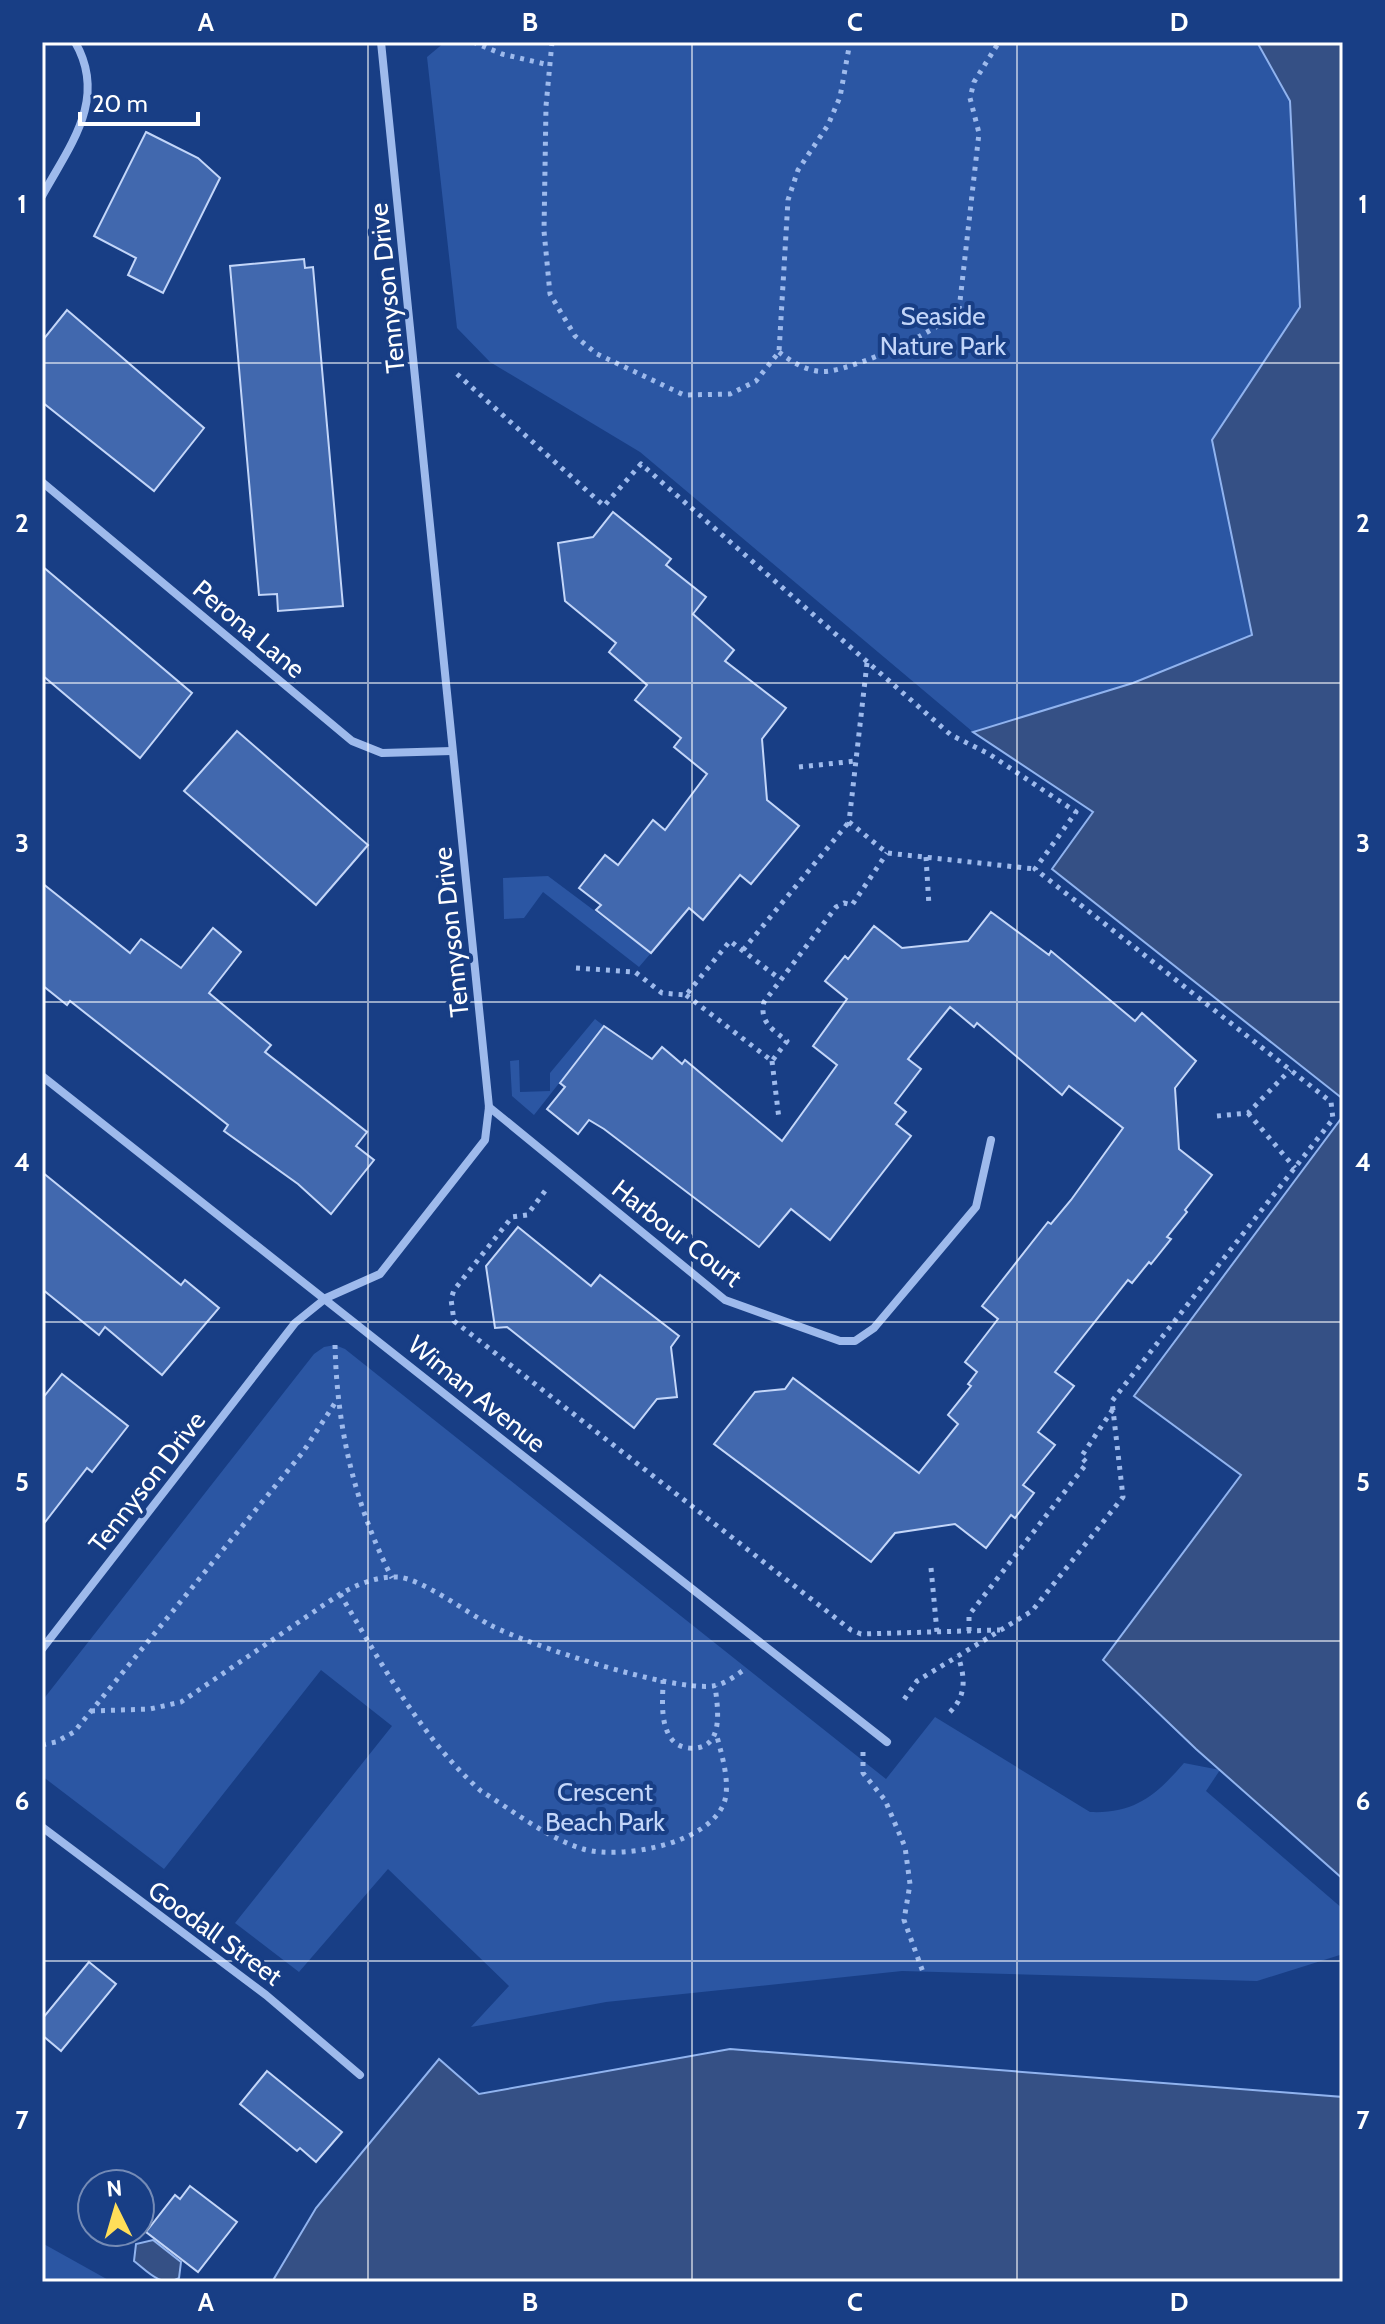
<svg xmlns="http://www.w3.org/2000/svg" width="1385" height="2324" font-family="Cabin,sans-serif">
<rect width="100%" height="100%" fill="#183e85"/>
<g fill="#2b56a3">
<polygon points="445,42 1257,42 1290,101 1300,307 1212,440 1252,635 1133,683 973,732 640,452 490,362 457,328 427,57"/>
<polygon points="548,876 651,953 639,967 543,892 524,918 504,919 503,878"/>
<polygon points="595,1019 604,1026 534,1115 512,1096 510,1061 519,1060 520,1092 550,1091 550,1073"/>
<path d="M335,1345L345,1349L886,1779L935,1717L1090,1812C1135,1814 1156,1795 1184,1763L1220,1770L1206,1791L1343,1909V1954L1257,1981L902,1971L606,2002L471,2027L509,1986L388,1869L299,1972L235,1923L392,1726L321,1670L164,1869L42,1776V1701L314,1354L324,1347Z"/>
<polygon points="42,2243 112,2282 42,2282"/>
</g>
<g fill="#355085" stroke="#90b3ef" stroke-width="2">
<polygon points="1257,42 1343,42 1343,1099 1052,869 1093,812 973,732 1133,683 1252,635 1212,440 1300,307 1290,101"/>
<polygon points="1343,1116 1343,1879 1196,1749 1103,1660 1241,1475 1134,1396"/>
<polygon points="730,2049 1343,2097 1343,2282 272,2282 316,2208 439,2059 479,2094"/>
<path d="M153,2240L181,2262L179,2278C161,2288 148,2272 134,2261L136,2244Z"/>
</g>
<g fill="#4168ae" stroke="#c3d6f9" stroke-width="2">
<polygon points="146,132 198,158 220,178 163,293 128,275 136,258 94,236"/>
<polygon points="304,259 305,268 313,267 343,606 278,611 277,594 259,595 230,266"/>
<polygon points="67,310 204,428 154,491 42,402 42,341"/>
<polygon points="613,512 671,559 666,565 706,597 693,614 734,650 725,661 786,708 762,739 767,800 799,826 751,884 740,875 703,920 689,908 651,953 596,910 601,905 579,888 605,855 618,865 653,820 665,830 707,774 674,747 681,738 635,700 647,685 609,652 616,643 565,601 558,543 593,537"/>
<polygon points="42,566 192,693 140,758 42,675"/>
<polygon points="237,731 368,845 316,905 184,791"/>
<polygon points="42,883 130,953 141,939 181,968 213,928 241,952 209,993 271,1045 265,1052 367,1132 356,1146 374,1160 331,1214 298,1184 224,1131 228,1125 70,1001 67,1005 42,985"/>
<polygon points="991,912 1049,955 1051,951 1135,1021 1142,1013 1196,1061 1175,1088 1179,1149 1212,1175 1185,1210 1187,1212 1167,1237 1171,1239 1151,1264 1149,1262 1132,1283 1128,1280 1055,1372 1074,1386 1038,1432 1055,1445 1023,1485 1034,1493 1015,1518 1011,1515 986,1548 955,1524 895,1533 871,1562 714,1444 755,1392 785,1389 793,1378 919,1473 958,1424 948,1415 971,1386 968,1384 977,1372 965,1362 998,1319 982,1306 1048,1222 1051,1224 1071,1200 1123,1128 1069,1086 1062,1095 977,1023 974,1027 950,1007 908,1059 921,1069 895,1103 906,1112 896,1124 911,1136 830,1240 791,1209 759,1247 604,1129 589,1120 578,1134 547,1109 565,1087 560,1083 604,1026 652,1059 662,1047 682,1064 685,1060 782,1141 837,1065 813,1046 847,999 825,981 845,956 848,959 874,926 902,948 968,941"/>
<polygon points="42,1172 181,1285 185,1280 219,1308 162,1375 105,1327 99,1335 42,1289"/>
<polygon points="518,1227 591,1286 600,1275 679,1336 671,1347 677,1397 657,1399 634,1428 507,1327 495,1328 486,1266"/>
<polygon points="62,1374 128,1426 92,1472 87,1468 42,1526 42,1399"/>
<polygon points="89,1962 116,1984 61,2051 42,2035 42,2019"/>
<polygon points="267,2071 342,2132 316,2162 300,2148 297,2151 240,2104"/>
<polygon points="190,2186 237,2222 198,2272 146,2232 175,2195 180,2199"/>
</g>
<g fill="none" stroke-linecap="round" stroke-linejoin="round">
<g stroke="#9ebaec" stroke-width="5" stroke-dasharray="4 6" stroke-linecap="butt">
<polyline points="473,42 502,54 549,65"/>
<polyline points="552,42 546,106 544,231 550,294 575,336 597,354 684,395 730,394 756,381 779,352 788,200 798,170 828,125 840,97 850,42"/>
<path d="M779,352C793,363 811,374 830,371C864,365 935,333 959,310L979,133L970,98L974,82L999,42"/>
<polyline points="457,374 604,506 641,464 951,735 989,754 1076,812 1035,869 1331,1102 1333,1119 1112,1401 1123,1497 1032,1611 917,1681 903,1701"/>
<polyline points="867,663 849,822 887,853 1035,869"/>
<polyline points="799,767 856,761"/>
<polyline points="926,857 929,906"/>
<polyline points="743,950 849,822"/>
<polyline points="576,968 635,972 662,993 686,995 730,941 780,979"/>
<path d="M686,995L772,1061L787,1041C773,1030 759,1022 764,1002L836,907L844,903L852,905L887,853"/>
<polyline points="772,1061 779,1119"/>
<polyline points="1248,1113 1295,1168"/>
<polyline points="1217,1116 1248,1113 1290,1070"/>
<polyline points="545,1191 527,1215 512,1217 454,1290 451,1299 454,1321 851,1630 861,1634 1000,1630"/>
<path d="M335,1345C337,1428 354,1503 392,1578"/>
<polyline points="931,1568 937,1632"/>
<path d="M340,1594C381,1662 420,1737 481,1791C512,1810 547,1838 583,1849C621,1860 712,1844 725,1800C730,1780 721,1752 716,1733"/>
<polyline points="969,1631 969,1615 1087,1463 1081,1457 1113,1409"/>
<path d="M663,1680C663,1697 660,1719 669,1735C673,1743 680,1747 689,1748C725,1751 718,1709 715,1686"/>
<path d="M91,1711L150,1709L181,1702L340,1594C358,1584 377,1576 398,1577C422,1579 468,1613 490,1625C531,1646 669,1691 713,1686C725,1684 735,1676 745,1669"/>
<path d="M950,1712C967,1695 965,1677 958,1656"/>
<polyline points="42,1745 56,1742 74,1732 303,1452 337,1400"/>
<polyline points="863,1752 863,1773 885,1800 905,1847 910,1884 904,1920 923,1972"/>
</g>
<g stroke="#9ebaec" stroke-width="8">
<path d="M42,196C70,145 108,99 75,42"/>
<polyline points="42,482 352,741 382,753 452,751"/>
<path d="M42,1076C324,1297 604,1522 887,1742"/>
<polyline points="489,1107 725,1300 840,1341 855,1341 874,1328 976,1207 991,1140"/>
<polyline points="42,1649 295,1323 326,1298 380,1274 485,1140 489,1107 381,42"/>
<polyline points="42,1827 266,1995 360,2075"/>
</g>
</g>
<path fill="none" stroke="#fff" stroke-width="2" stroke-opacity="0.55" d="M368,42V2282M692,42V2282M1017,42V2282M42,363H1343M42,683H1343M42,1002H1343M42,1322H1343M42,1641H1343M42,1961H1343"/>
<g text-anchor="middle" stroke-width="8" stroke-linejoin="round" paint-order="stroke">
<g font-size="26" fill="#fff" stroke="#183e85">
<text transform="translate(387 288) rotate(-96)" y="9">Tennyson Drive</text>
<text transform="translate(249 629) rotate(40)" y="9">Perona Lane</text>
<text transform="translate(451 932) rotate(-96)" y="9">Tennyson Drive</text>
<text transform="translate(677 1233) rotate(38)" y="9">Harbour Court</text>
<text transform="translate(477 1394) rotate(39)" y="9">Wiman Avenue</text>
<text transform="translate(147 1482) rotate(-52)" y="9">Tennyson Drive</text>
<text transform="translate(215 1933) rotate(36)" y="9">Goodall Street</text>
</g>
<g font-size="26" fill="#c3d6f9" stroke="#183e85">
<text x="943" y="325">Seaside<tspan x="943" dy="30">Nature Park</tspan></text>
<text x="605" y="1801">Crescent<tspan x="605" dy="30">Beach Park</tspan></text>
</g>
</g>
<rect width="1385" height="2324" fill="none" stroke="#183e85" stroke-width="88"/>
<g transform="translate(116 2208) rotate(355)"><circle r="38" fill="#183e85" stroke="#748bb6" stroke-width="2"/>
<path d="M0-6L14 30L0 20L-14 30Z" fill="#ffde59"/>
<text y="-12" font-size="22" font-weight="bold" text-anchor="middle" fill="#ffffff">N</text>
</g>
<path d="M80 112v12h118v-12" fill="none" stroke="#ffffff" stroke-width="4"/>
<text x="92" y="112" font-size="24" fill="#ffffff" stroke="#183e85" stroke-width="6" paint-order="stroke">20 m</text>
<rect x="44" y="44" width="1297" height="2236" fill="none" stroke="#fff" stroke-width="3"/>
<g font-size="26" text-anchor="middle" font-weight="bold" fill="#fff">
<text x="206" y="31">A</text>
<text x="530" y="31">B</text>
<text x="855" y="31">C</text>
<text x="1179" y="31">D</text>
<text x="22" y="213">1</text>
<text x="1363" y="213">1</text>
<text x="22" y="532">2</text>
<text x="1363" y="532">2</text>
<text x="22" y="852">3</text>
<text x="1363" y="852">3</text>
<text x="22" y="1171">4</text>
<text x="1363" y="1171">4</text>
<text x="22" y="1491">5</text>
<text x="1363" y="1491">5</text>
<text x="22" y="1810">6</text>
<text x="1363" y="1810">6</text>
<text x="22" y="2129">7</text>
<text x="1363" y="2129">7</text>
<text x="206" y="2311">A</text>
<text x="530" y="2311">B</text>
<text x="855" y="2311">C</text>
<text x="1179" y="2311">D</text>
</g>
</svg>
